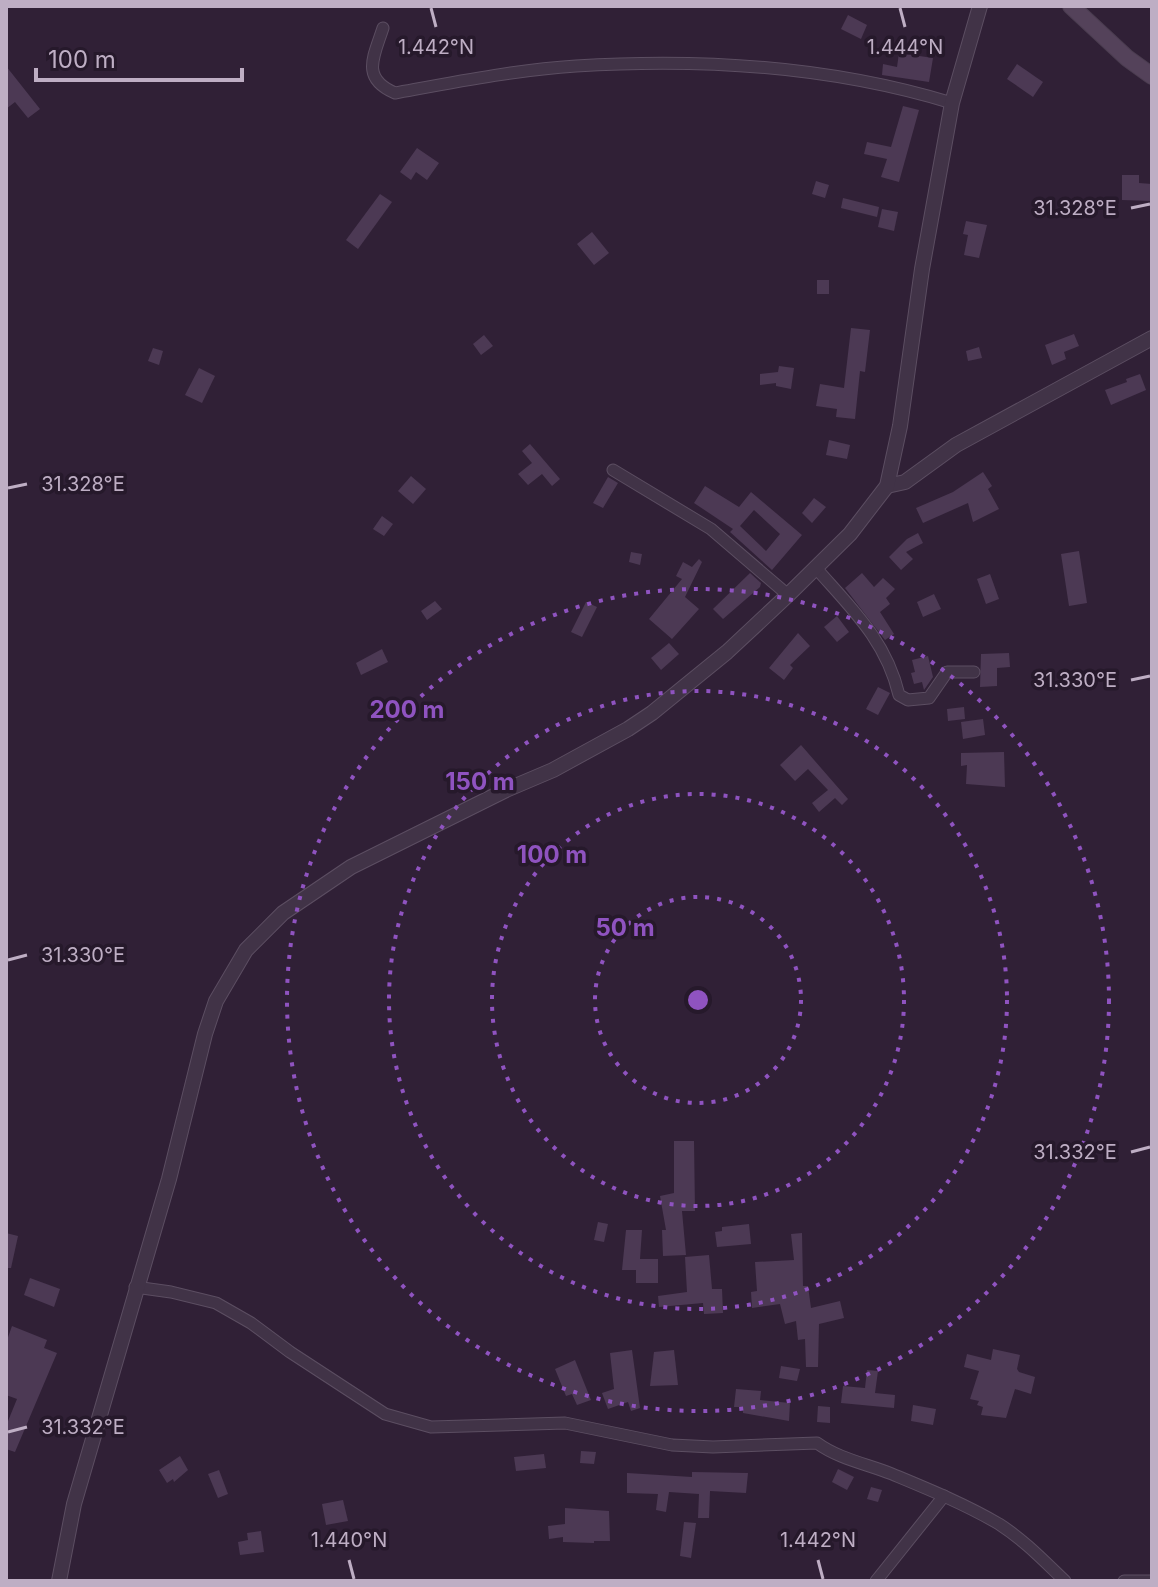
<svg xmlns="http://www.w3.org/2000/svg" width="1158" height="1587" font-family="Inter,sans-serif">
<rect width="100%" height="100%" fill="#302036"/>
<g fill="#4c3954" fill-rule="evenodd">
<polygon points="848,15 867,25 861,39 841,29"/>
<polygon points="899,53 933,58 929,82 882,75 883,64 897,67"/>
<polygon points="1017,64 1043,82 1033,97 1007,79"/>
<polygon points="6,66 40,109 28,118 15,102 6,109"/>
<polygon points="903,106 919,110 899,182 881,177 887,159 864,154 867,142 891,147"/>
<polygon points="417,148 439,163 427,180 416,172 411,180 400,172"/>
<polygon points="1122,175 1139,175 1139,183 1152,184 1151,201 1122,200"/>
<polygon points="816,181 829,185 825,198 812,194"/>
<polygon points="380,194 392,202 358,249 346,240"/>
<polygon points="843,198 879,207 877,217 841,208"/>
<polygon points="882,209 898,212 894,231 878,227"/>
<polygon points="966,221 987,225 979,258 964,255 968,235 963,234"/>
<polygon points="592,232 609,253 594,265 577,244"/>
<rect x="817" y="280" width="12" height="14"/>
<polygon points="851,328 870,330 865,372 860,371 855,419 836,417 837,409 816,406 820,384 844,388"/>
<polygon points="1074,334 1079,346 1064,352 1066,359 1052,365 1045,345"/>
<polygon points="484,335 493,346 481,355 473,344"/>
<polygon points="979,347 982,358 968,361 966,351"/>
<polygon points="153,348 163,351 159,365 148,361"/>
<polygon points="779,366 794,368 791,389 776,386 776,383 760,385 760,374 778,372"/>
<polygon points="199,368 215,376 202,403 185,395"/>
<polygon points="1140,374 1146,390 1111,405 1105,390 1127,382 1126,379"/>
<polygon points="829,440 850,445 847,459 826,455"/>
<polygon points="530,444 560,479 552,486 542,474 528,485 518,474 532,463 522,451"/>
<polygon points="983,472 992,486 988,489 999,509 973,522 968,503 923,523 916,508 953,492"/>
<polygon points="411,476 426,489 413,504 398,491"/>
<polygon points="608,477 618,483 603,508 593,503"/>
<path d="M705,486L739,507L751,492L802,535L772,570L730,532L733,529L694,503ZM754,510L780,534L766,551L740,526Z"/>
<polygon points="814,498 826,507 812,523 802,513"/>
<polygon points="382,516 393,524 384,536 373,529"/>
<polygon points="918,533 923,543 906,552 913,559 901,570 889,557 907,539"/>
<polygon points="1079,551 1087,603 1069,606 1061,554"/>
<polygon points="631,552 642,554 640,565 629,562"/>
<polygon points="699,559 702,562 685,597 699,609 672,639 649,619 682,579 676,576 683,562 692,567"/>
<polygon points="750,573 761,583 760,587 723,619 713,609"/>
<polygon points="862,573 874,587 883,578 895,589 886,598 890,604 880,612 894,634 885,640 845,588"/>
<polygon points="990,574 999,599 986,604 977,579"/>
<polygon points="934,594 941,609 923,617 917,602"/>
<polygon points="435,601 442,609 427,620 421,611"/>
<polygon points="586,602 597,607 582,637 571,632"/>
<polygon points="837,616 849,632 837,642 824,627"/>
<polygon points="798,633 810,646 790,665 793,668 784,680 769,668"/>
<polygon points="669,643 679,654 661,670 651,658"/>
<polygon points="382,649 388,662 361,675 356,663"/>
<polygon points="1009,653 1010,667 997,668 997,686 980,687 981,654"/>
<polygon points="928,656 933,677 924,690 922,682 914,684 911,673 915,672 912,660"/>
<polygon points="878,687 890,693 878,715 866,709"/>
<polygon points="964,707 965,719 948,721 947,709"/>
<polygon points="983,719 985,735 963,739 961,722"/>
<polygon points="801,745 848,799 842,805 835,798 819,812 812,803 828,790 808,769 795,781 780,765"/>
<polygon points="1004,752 1005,787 966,784 967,765 961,766 961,753"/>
<polygon points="674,1141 694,1141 695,1211 682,1211 686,1255 663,1256 662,1230 666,1230 660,1196 674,1193"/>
<polygon points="598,1222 608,1224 604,1242 594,1240"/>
<polygon points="749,1224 751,1244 717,1247 715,1232 722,1231 722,1227"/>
<polygon points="626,1230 642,1230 640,1259 658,1259 658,1283 636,1283 636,1270 622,1270"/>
<polygon points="6,1233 18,1236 11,1268 6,1268"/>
<polygon points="802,1233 803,1286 808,1286 811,1308 840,1301 844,1318 819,1324 818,1367 806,1367 805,1339 798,1340 796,1321 785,1324 780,1304 752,1308 751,1292 757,1291 755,1262 794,1260 791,1234"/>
<polygon points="709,1255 712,1289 722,1289 723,1313 704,1314 703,1303 659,1307 658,1296 687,1292 685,1257"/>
<polygon points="30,1278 60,1289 54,1307 24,1295"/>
<polygon points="12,1326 47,1340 44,1348 57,1353 15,1452 6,1449 6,1426 17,1399 6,1395 6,1343"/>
<polygon points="993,1349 1020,1355 1017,1369 1019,1372 1035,1377 1031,1394 1015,1389 1006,1418 981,1415 983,1407 977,1405 979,1401 970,1399 979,1371 964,1367 967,1354 991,1360"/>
<polygon points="632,1350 640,1408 631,1411 628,1402 608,1409 602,1393 614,1389 610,1353"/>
<polygon points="674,1350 678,1385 650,1386 654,1352"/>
<polygon points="575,1360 591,1400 577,1405 572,1394 566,1396 555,1369"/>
<polygon points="781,1366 800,1369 797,1381 779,1378"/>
<polygon points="867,1370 878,1371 875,1393 895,1395 894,1408 841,1403 843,1386 865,1388"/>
<polygon points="736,1389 761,1391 760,1400 790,1403 789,1421 743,1413 743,1407 734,1407"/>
<polygon points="913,1405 936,1409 933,1425 911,1421"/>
<polygon points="818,1406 830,1407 830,1423 817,1422"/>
<polygon points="581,1451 596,1452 594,1464 580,1463"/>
<polygon points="544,1454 546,1468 516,1471 514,1457"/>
<polygon points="180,1456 188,1470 174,1482 173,1479 167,1483 159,1470"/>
<polygon points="838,1469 854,1477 847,1490 832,1482"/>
<polygon points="219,1470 228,1494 218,1498 208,1474"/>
<polygon points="692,1472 748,1473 746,1493 710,1491 709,1518 698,1518 699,1494 669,1492 666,1512 656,1510 658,1494 627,1493 627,1473 692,1477"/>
<polygon points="871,1487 882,1490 878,1502 867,1499"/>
<polygon points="343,1500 348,1521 326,1525 322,1504"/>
<polygon points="565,1508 609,1511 610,1541 594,1541 594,1543 563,1542 563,1537 549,1539 548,1526 565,1524"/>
<polygon points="684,1522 696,1523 691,1558 680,1556"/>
<polygon points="261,1531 264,1552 240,1555 238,1542 248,1540 247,1533"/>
</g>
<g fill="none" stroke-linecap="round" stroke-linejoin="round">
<g stroke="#5c4e62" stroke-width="13">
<g id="minor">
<path d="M383,28C374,56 360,78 395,93C455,82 515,70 576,66C702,58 831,66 952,103"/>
<polyline points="613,470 711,529 788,595"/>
<path d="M815,567C851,608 886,640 899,695L908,700L929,698L947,672H974"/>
<path d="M135,1287L171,1292L216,1303L251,1323L290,1352L385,1414L431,1427L565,1423L672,1445L713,1447L817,1443C839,1459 867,1464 892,1474C928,1489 965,1504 999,1524C1024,1540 1044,1561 1065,1581"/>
<polyline points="876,1581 944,1496"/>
<polyline points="1124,1581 1152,1581"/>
</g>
</g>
<g stroke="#5c4e62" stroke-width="16">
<g id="tertiary">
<polyline points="887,486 905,482 956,445 1152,338"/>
<polyline points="59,1581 74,1504 169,1179 205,1034 216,1001 246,950 283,913 351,867 506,790 553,770 628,729 652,713 727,652 788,595 850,534 887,486 900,426 922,269 952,103 980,6"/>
</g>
</g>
<g stroke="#4b3d50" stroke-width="18">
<polyline id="secondary" points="1071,6 1127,58 1152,76"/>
</g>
<use href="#minor" stroke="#413347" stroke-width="11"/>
<use href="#tertiary" stroke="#413347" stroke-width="14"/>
<use href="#secondary" stroke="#54425a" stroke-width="16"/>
</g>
<path fill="none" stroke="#beaec4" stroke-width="3" d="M431,8L436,27M900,8L905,27M1131,208L1150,204M8,488L27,484M1131,680L1150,676M8,960L27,955M1131,1152L1150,1147M8,1432L27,1427M349,1560L354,1579M818,1560L823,1579"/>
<g fill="none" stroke="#8f53c0" stroke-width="4" stroke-dasharray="4 8">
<circle cx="698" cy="1000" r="103"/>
<circle cx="698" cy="1000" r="206"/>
<circle cx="698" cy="1000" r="309"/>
<circle cx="698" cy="1000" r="411"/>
</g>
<g font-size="20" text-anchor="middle" fill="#beaec4" stroke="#26192b" stroke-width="7" stroke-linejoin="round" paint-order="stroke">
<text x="436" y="54">1.442°N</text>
<text x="905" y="54">1.444°N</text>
<text x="1075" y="215">31.328°E</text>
<text x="83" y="491">31.328°E</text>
<text x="1075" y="687">31.330°E</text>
<text x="83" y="962">31.330°E</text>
<text x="1075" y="1159">31.332°E</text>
<text x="83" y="1434">31.332°E</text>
<text x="349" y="1547">1.440°N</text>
<text x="818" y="1547">1.442°N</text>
</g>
<circle cx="698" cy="1000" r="12" fill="#8f53c0" stroke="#26192b" stroke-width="4"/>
<g font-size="24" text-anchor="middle" font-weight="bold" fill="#8f53c0" stroke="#26192b" stroke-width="7" stroke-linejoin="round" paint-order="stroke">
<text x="407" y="718">200 m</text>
<text x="480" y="790">150 m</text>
<text x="552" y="863">100 m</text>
<text x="625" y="936">50 m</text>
</g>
<rect width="1158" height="1587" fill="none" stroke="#beaec4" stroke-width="16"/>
<path d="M36 68v12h206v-12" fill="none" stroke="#beaec4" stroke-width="4"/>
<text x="48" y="68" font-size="24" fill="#beaec4" stroke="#26192b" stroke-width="6" paint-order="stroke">100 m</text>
</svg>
